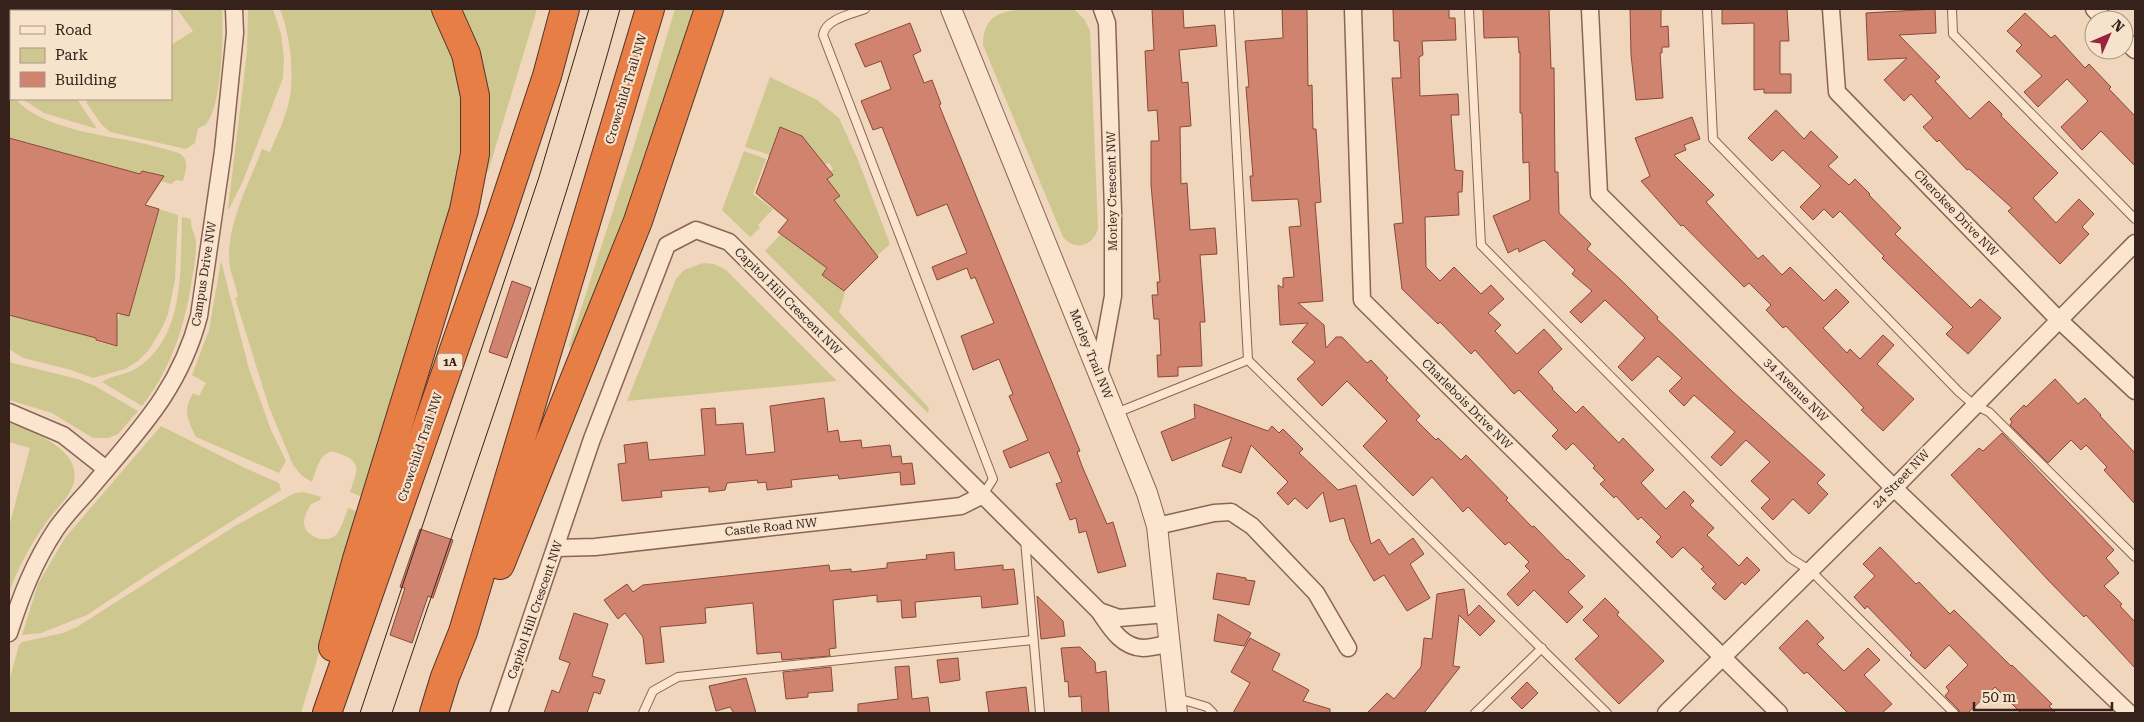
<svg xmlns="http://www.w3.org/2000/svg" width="2144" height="722" font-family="'Roboto Serif',serif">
<rect width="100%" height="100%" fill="#f0d6bc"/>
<g fill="#cec890">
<path d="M177,9H222C224,31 222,110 205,125C205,125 199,128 198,128L195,143L186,149L110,132L101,124L86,102L90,99H171V45L193,31Z"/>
<polygon points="248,9 273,9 281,34 284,59 283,78 243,181 229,209 228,208 247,52"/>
<path d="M280,9H435C463,68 468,122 457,187L365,498L350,492C356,473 364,463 341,454C336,452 331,450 326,454C318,459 315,474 312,482L302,476L293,465L269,407L235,298L238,297C236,287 232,277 230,267C224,229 249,184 262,149L270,152C277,135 287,115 290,97C294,69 290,36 280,9Z"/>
<polygon points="460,9 537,9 488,172 478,168"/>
<polygon points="675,9 700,9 580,351 569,346 633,149"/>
<path d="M1036,9L1075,10L1085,20L1090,31L1098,229C1092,247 1075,251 1063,237L983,45C983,10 1008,10 1036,9Z"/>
<polygon points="770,77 817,100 839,118 858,160 890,244 877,256 834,200 840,196 827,179 832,175 829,172 833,169 829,163 825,165 802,136 780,127 770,155 745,147"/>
<path d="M9,93L11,99H15C44,129 98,134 137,142C151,145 165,149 179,153C190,160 186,170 183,181L176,180L171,184L161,181L160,175L142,171L140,174L9,138Z"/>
<polygon points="22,99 77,99 97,129 44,113"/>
<polygon points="744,151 766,159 753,194 773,209 758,225 760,228 750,237 722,210"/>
<polygon points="159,209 178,215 175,280 168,314 163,326 149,350 138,361 125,369 93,378 71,370 23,358 9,349 9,315 95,338 96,341 114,346 117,341 117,335 114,334 120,313 129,316"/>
<path d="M182,217L191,219C190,229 197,236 196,245C196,256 194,268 192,279C185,326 171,369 142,406L102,382C112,375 126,375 137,368C186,336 180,267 182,217Z"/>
<polygon points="781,234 827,268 822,275 845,292 839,312 929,408 928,413 765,251"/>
<path d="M221,261L249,369L271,430L286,461L279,473L196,437C187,419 183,411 193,393L199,396L206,383L192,375L209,330Z"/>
<polygon points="703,263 714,264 726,270 837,381 627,401 676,279 684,270"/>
<polygon points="9,362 78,379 95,386 138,411 118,434 108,438 93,438 52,413 9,400"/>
<path d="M9,423C36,433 89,452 71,490C64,503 51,514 43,527C29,547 18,569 9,592V527L30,448L9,442Z"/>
<polygon points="161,426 245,468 279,483 281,490 150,573 87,615 41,633 22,635 38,584 65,538"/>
<path d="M304,492L321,497L320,500L311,504C308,509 304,516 304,522C304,537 327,545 337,534C342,527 345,516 348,508L361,513L301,713H9V682L19,645L22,642L63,633L77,627L235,526L295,493Z"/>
</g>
<g fill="#d08470" stroke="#894839">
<polygon points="1152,9 1183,9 1184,28 1215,25 1217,46 1179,50 1182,83 1188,82 1191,126 1180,127 1181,184 1187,183 1190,230 1215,228 1217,254 1200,255 1205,322 1200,322 1202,366 1178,367 1178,376 1158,377 1157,355 1161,355 1159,319 1154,319 1152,295 1158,295 1157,282 1160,282 1151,185 1151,141 1159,141 1157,110 1148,111 1145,51 1154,50"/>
<polygon points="1282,9 1307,9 1308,86 1312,85 1313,129 1316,129 1321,202 1315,203 1323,301 1298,303 1324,325 1326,348 1336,337 1342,337 1367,363 1371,360 1388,378 1386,380 1420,416 1416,420 1436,440 1438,438 1461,460 1466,455 1508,498 1506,500 1532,527 1534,526 1567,560 1568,559 1585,576 1568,592 1583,607 1567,623 1534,590 1518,606 1507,594 1530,571 1525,566 1529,562 1509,542 1505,545 1468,507 1463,512 1432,477 1413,496 1363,446 1387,421 1347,381 1322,406 1297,379 1315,362 1292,342 1308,323 1280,325 1278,285 1283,288 1283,278 1294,277 1289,227 1301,226 1298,199 1252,201 1250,176 1253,176 1246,87 1249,87 1245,41 1283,38"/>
<polygon points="1393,9 1449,9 1449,18 1455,18 1456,40 1422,41 1423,55 1419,57 1420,96 1458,94 1459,115 1451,115 1455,170 1463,171 1462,192 1458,192 1459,215 1425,217 1426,267 1440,281 1454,267 1481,294 1491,285 1504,299 1488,313 1501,325 1495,331 1517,354 1544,329 1562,349 1538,372 1553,388 1552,389 1576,413 1583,406 1619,443 1623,438 1654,470 1641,483 1666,509 1684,491 1694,501 1690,505 1714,528 1707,535 1739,566 1747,557 1760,570 1745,585 1742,582 1725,600 1712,588 1716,584 1701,569 1704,567 1683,547 1672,558 1656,542 1661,537 1641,517 1638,520 1616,496 1614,498 1600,484 1605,480 1593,468 1595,466 1573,443 1566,450 1552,436 1558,430 1519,390 1514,394 1475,350 1471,354 1440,322 1438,324 1402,289 1394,224 1403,223 1392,78 1401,78 1399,41 1394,41"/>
<polygon points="1483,9 1549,9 1551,68 1554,68 1555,172 1558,172 1559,213 1591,244 1587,249 1621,280 1658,317 1657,319 1733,392 1825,475 1817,483 1828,494 1809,514 1793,499 1773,520 1761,508 1770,499 1751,481 1770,462 1746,440 1721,466 1711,457 1735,432 1694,395 1684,406 1669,391 1682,378 1658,356 1632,381 1618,367 1645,338 1605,300 1581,323 1570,312 1592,291 1572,274 1575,270 1544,240 1519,252 1518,248 1508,253 1493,216 1530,200 1529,162 1523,163 1522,113 1520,113 1520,52 1519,53 1518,37 1484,38"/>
<polygon points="1630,9 1661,9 1661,27 1668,26 1669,47 1662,47 1662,53 1660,53 1663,98 1636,100 1631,55"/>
<polygon points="1722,9 1787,9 1789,41 1780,41 1780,74 1791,74 1791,93 1764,93 1764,89 1754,90 1754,23 1722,24"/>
<polygon points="1935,9 1936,33 1899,35 1940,77 1935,81 1970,119 1989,101 2002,114 2001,116 2058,173 2033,198 2056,223 2079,199 2094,214 2082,227 2089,234 2060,264 2008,211 2012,208 1969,169 1967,170 1939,140 1937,142 1923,127 1933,118 1911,94 1904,101 1884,80 1907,58 1868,60 1866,13"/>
<polygon points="2025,13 2051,38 2055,35 2085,68 2089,64 2111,87 2109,89 2135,116 2135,166 2101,131 2082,150 2061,127 2088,101 2067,79 2038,107 2024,92 2042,76 2016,51 2022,45 2007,31"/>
<polygon points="910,23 921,51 913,55 924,83 932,80 941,104 939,105 1080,451 1077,452 1082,466 1107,524 1113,522 1126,566 1098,573 1086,531 1079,533 1076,518 1070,520 1056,484 1062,482 1049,452 1010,468 1003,451 1028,440 1009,396 1013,394 999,359 973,370 961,336 994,323 975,277 971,279 967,268 937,280 932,267 967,253 947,204 917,216 882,127 873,130 861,101 891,89 881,61 865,67 855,44"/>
<polygon points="1776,110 1804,139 1811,131 1838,157 1828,166 1849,185 1855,179 1870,194 1869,195 1901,228 1895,234 1971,308 1980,299 2001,318 1968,354 1946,334 1953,327 1882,258 1884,256 1840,211 1833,218 1824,209 1813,220 1800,207 1821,186 1783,150 1772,161 1748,138"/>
<polygon points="1692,117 1700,139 1684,145 1686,150 1674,155 1714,195 1706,202 1758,259 1763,255 1782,275 1790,267 1824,301 1836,289 1849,302 1823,328 1847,353 1850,349 1860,359 1883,335 1894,345 1877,364 1914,399 1883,431 1861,410 1864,408 1786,326 1783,328 1766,310 1771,305 1749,283 1744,287 1683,225 1681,226 1641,181 1650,176 1635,138"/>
<polygon points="780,127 802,136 833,175 827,179 840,196 834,200 878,257 844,291 822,275 827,268 778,232 788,220 756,193"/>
<polygon points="9,138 140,174 142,171 164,176 145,205 159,209 129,316 117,313 117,346 96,340 96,338 9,315"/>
<polygon points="512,281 531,288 507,358 489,352"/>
<polygon points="2055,379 2078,404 2085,398 2101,415 2100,416 2135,453 2135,504 2104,470 2107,467 2086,445 2081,450 2071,440 2048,463 2010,425 2012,422 2010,419 2024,405 2026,407"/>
<polygon points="824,398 828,432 838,430 840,442 861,440 862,448 890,445 892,457 901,456 902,464 912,463 915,484 901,485 900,472 839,479 838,475 791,480 792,487 767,490 766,482 758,483 757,480 727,483 725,490 709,492 709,487 661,491 662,497 622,501 618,464 626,463 624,445 647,442 649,460 705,455 701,409 715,408 716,425 743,423 746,455 775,452 770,406"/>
<polygon points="1194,404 1268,431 1272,426 1279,433 1283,429 1303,449 1299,453 1338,490 1356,485 1371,544 1379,539 1389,555 1413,538 1424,554 1410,564 1430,598 1407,611 1384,575 1374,581 1350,540 1344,518 1330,522 1323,492 1307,509 1295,498 1288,505 1277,493 1288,482 1251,445 1241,473 1222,466 1232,437 1172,461 1161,432 1195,418"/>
<polygon points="2002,433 2114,550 2106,558 2119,573 2104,586 2122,604 2120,606 2135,622 2135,668 2086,615 2084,617 2049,581 1951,475 1979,448 1983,451"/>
<polygon points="420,529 453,540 433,598 428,596 412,643 390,635 405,588 400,587"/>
<polygon points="1880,547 1916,584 1919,582 1950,614 1954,610 2011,666 2012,665 2052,704 2049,706 2056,713 2021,713 1995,687 1968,713 1960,713 1958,709 1945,696 1949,691 1946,687 1968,665 1949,645 1925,669 1910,655 1912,653 1867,606 1865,609 1854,597 1875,576 1863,564"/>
<polygon points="954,552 955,570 1003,565 1003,570 1014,569 1018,604 982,608 981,596 915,602 916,617 902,618 901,600 877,602 877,595 833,600 836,648 829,649 830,656 782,660 781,652 757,654 753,603 705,608 706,623 660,627 664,662 646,664 643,637 625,613 618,619 604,600 627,584 633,592 643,585 829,565 830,571 851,569 851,572 887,568 887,563 927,559 926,555"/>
<polygon points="1217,573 1246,578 1246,580 1255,581 1249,605 1213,599"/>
<polygon points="1464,589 1468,616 1479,605 1495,621 1480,636 1459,615 1453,666 1460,667 1424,713 1367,713 1387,693 1394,699 1421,667 1424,638 1432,639 1437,594"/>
<polygon points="1037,596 1063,621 1065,636 1041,639"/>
<polygon points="1605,598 1619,612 1617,615 1664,661 1619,704 1575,659 1599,636 1583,620"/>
<polygon points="574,613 608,624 592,676 605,680 600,694 594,692 587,713 544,713 552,690 559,693 570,663 559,659"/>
<polygon points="1218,614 1251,633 1244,646 1214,641"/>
<polygon points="1807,620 1824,638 1817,644 1844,671 1868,648 1880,660 1864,675 1892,704 1882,713 1848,713 1807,672 1804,674 1779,648"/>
<polygon points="1250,638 1280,654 1272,670 1309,690 1303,701 1330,709 1330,713 1233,713 1250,683 1231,672"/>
<polygon points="1080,647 1095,662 1096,673 1106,671 1109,713 1082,713 1081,696 1069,697 1068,681 1065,682 1061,648"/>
<polygon points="958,658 960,680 940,683 937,660"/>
<polygon points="909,666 912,699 928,697 930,713 858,713 858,704 898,699 895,667"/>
<polygon points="831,667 833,691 808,693 808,697 786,699 783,672"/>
<polygon points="746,678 756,713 734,713 730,707 716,711 709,686"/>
<polygon points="1527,682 1538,693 1522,709 1511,698"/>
<polygon points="1026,687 1029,713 989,713 986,692"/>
</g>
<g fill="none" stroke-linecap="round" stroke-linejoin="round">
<g stroke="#886555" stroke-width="10">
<g id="service">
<path d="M865,9C852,14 825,19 823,35L993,479L983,495"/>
<polyline points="1229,9 1248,360"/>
<polyline points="1469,9 1481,245 1790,558 1811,571 1954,713"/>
<polyline points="1707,9 1713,139 1959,392 1974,405 1989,412 2135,557"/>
<polyline points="1952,9 1953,34 2135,219"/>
<polyline points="1116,413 1248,360 1607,713"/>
<polyline points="1025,540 1040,713"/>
<polyline points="1177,698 1207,707 1213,713"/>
<polyline points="643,713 653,691 678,677 1033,640"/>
<polyline points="1475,713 1542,648"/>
</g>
</g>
<g stroke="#886555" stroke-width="19">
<g id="minor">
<polyline points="1353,9 1362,300 1779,713"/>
<polyline points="1590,9 1599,194 1894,488 2129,713"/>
<polyline points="1831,9 1837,92 2059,320 2135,391"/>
<polyline points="2094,9 2105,20"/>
<polyline points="2124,39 2135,50"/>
<polyline points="1099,373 1113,296 1113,212 1107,23 1102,9"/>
<polyline points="9,412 63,435 106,469"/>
<polyline points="1157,526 1214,513 1231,512 1252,526 1316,593 1348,648"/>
<polyline points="556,548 595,547 961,506 983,495"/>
<polyline points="1099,611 1119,618 1167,614"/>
<path d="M9,633C21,596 34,562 56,529C65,516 77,503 88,491C137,432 179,392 199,316L223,151L235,33L234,9"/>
<path d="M499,713L592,439L667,245L696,230L729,242L1099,611C1110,627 1121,647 1143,648C1151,648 1161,645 1170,643"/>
<polyline points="1666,713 1894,488 2135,243"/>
</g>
</g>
<g stroke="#886555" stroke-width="22">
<polyline id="tertiary" points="951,9 1147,493 1157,526 1177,713"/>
</g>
<g stroke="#55352a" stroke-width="30">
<g id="motorway">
<polyline points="500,565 638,221 709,9"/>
<polyline points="333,647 357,559 464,210 475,154 475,96 466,54 446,9"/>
<polyline points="327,713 500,218 547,76 565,9"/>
<polyline points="434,713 445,677 463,632 650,9"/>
</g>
</g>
<use href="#service" stroke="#fbe5cf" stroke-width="8"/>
<use href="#minor" stroke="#fbe5cf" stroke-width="16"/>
<use href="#tertiary" stroke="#fbe5cf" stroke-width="20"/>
<use href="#motorway" stroke="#e67e46" stroke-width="28"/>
<g stroke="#36221b" stroke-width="1">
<polyline points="360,713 539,177 589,9"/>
<path d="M392,713C470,479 555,247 620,9"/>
</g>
</g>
<g text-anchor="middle" stroke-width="4.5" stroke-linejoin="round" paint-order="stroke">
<rect fill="#f7e2cc" stroke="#705c50" stroke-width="1" x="437.5" y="353.5" width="25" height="17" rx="4"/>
<g font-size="11" font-weight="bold" fill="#36221b">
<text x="450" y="366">1A</text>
</g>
<g font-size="12" fill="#36221b" stroke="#f7e2cc">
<text transform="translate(626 89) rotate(-73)" y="4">Crowchild Trail NW</text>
<text transform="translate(1112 191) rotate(-91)" y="4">Morley Crescent NW</text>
<text transform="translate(1956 213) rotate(46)" y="4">Cherokee Drive NW</text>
<text transform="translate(204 274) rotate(-81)" y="4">Campus Drive NW</text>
<text transform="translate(788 301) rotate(45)" y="4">Capitol Hill Crescent NW</text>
<text transform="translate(1091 354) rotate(68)" y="4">Morley Trail NW</text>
<text transform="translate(1796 390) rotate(45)" y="4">34 Avenue NW</text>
<text transform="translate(1467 404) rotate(45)" y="4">Charlebois Drive NW</text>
<text transform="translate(420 447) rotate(-71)" y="4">Crowchild Trail NW</text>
<text transform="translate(1901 479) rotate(-46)" y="4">24 Street NW</text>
<text transform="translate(771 527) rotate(-6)" y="4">Castle Road NW</text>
<text transform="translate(535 610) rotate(-71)" y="4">Capitol Hill Crescent NW</text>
</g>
</g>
<rect width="2144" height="722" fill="none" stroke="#36221b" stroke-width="20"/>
<rect x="10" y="10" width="162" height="90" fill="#f7e2cc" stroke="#aa9585"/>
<rect x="20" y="26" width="25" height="8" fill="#fbe5cf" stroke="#aa9585"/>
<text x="55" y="35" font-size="15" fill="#36221b">Road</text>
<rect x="20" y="48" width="25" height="15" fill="#cec890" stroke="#aa9585"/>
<text x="55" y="60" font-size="15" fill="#36221b">Park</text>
<rect x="20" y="72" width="25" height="15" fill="#d08470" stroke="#aa9585"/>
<text x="55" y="85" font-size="15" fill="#36221b">Building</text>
<g transform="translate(2109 35) rotate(45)"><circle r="24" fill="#f7e2cc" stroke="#aa9585"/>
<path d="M0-4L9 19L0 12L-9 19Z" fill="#9a223c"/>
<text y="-8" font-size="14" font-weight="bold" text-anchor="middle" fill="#36221b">N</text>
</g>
<path d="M1974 702v8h138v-8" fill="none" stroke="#36221b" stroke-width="2.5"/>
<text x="1982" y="702" font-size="15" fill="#36221b" stroke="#f7e2cc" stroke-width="4" paint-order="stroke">50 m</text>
</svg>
